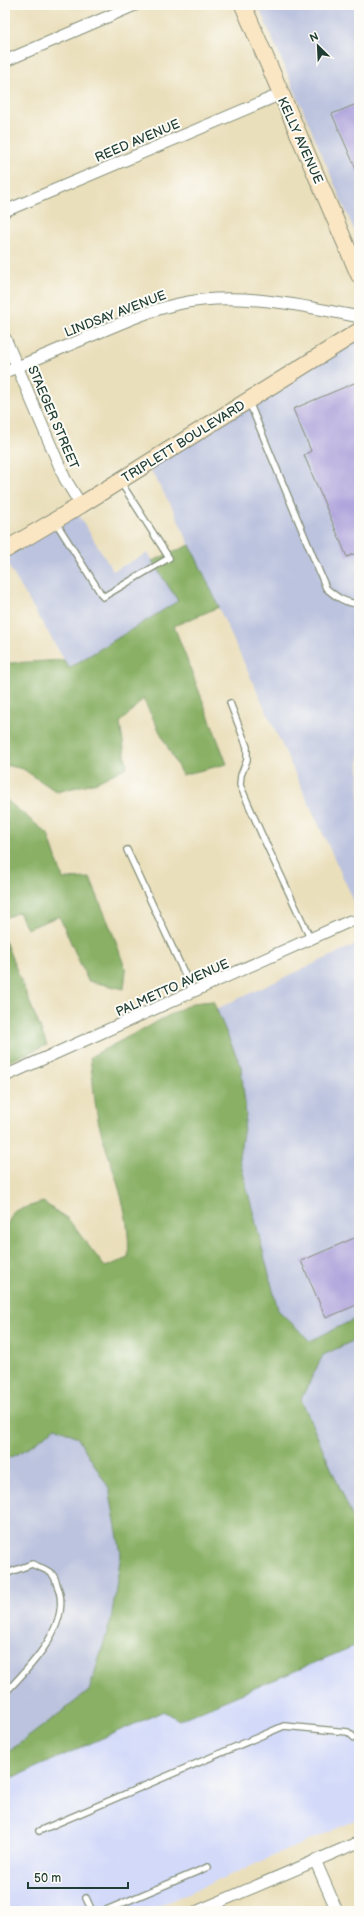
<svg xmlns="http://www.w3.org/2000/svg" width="364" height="1916" font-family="'Balsamiq Sans',sans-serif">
<rect width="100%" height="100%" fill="#fdfcf7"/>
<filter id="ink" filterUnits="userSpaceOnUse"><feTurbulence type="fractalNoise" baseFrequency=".025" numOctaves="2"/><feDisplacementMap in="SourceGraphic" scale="8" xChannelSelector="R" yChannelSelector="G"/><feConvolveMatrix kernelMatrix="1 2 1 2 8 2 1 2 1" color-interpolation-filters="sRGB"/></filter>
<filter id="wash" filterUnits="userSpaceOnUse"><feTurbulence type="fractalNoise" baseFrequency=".012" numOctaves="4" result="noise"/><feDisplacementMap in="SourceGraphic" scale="16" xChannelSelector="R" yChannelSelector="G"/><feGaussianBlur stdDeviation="0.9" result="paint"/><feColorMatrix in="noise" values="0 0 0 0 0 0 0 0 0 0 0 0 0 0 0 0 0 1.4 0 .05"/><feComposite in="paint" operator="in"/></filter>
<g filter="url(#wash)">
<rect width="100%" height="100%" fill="#eadfbb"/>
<polygon fill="#d2d9f9" points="359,1644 359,1819 147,1911 5,1911 5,1781 164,1711 179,1720"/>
<g fill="#bcc3de">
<polygon points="258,5 359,5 359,242 320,150"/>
<polygon points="359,331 359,912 173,509 147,464"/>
<polygon points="75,509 113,571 148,553 178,601 69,668 5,560 5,549"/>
<polygon points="359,943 359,1317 310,1341 278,1310 239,1157 246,1115 241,1067 216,1009"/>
<polygon points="359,1338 359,1532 301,1399 323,1355"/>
<polygon points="56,1427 77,1437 109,1488 121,1554 111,1620 89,1691 15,1747 5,1752 5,1460 25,1450"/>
</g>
<g fill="#89b065" stroke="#54764c">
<polygon points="190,545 219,607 174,626 227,764 182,775 143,699 120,723 127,767 97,782 57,792 23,769 5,765 5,666 10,663 64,660 69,668 178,601 152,561"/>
<polygon points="5,799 48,834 63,879 90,878 115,939 126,971 124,989 88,981 59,916 27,929 19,912 5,918"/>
<polygon points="5,941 47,1045 5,1063"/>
<path d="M213,1001L241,1067L246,1115L239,1157L278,1310L310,1341L359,1317V1338L323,1355L301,1399L359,1532V1644L179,1720L164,1711L5,1781V1752L15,1747L89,1691L111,1620L121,1554L109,1488L77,1437L56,1427L25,1450L5,1460V1229L14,1211L43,1202L68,1219L105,1267L128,1258C132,1211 111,1169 99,1124C94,1103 93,1079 90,1057L192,1003Z"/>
</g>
<g id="blocks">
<g fill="#aa9fda">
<polygon points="359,103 359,176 332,114"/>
<polygon points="359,381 359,552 347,557 304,455 311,451 293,409"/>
<polygon points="359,1236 359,1304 326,1318 301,1261"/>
</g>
</g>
</g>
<g filter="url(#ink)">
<use href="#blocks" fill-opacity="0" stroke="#848e78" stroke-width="1"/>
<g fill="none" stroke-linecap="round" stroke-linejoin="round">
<g stroke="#848e78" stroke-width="8">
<g id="lane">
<path d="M249,402L326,588C336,597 345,603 359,604"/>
<polyline points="55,521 103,597 169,558 120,481"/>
<polyline points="230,703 247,747 247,760 241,775 240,785 261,833 311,940"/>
<polyline points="127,850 193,992"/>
<path d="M5,1574L32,1564C38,1567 47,1569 52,1574C54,1576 56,1581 57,1585C74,1623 29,1668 5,1693"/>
<polyline points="39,1831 284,1726 348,1732 359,1742"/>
<polyline points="86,1898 92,1911"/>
<polyline points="104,1911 208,1867"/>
<polyline points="325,1911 335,1907"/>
</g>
</g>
<g stroke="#848e78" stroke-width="13">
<g id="street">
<polyline points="5,61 135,5"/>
<polyline points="5,211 281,94"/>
<polyline points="5,338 65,479 81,505"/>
<path d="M5,372C37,359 69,345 100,332C126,321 151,310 178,304C237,291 301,305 359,317"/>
<polyline points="5,1076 350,921"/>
<polyline points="315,1860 337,1911"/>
<polyline points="198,1911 359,1842"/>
</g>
</g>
<g stroke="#848e78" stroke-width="18">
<g id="secondary">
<polyline points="243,5 359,275"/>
<polyline points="5,550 81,505 359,331"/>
</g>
</g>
<use href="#lane" stroke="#fff" stroke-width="5.5"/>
<use href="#street" stroke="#fff" stroke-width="11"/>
<use href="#secondary" stroke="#fbe6c4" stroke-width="16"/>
</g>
</g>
<g text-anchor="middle" stroke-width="4" stroke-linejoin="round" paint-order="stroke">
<g font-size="13" fill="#1f3d34" stroke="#fdfcf7">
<text transform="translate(137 140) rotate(-23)" y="5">REED AVENUE</text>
<text transform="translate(301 140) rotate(66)" y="5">KELLY AVENUE</text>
<text transform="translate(115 313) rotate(-21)" y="5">LINDSAY AVENUE</text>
<text transform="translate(54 417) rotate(67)" y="5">STAEGER STREET</text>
<text transform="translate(183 441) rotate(-32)" y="5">TRIPLETT BOULEVARD</text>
<text transform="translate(172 987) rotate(-24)" y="5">PALMETTO AVENUE</text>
</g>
</g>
<rect width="364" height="1916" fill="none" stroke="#fdfcf7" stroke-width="20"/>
<g transform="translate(318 46) rotate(336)" stroke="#fdfcf7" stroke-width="3" paint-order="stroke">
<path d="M0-3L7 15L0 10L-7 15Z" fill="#1f3d34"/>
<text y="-6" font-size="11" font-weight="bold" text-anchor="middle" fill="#1f3d34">N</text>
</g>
<path d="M28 1882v6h100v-6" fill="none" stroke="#1f3d34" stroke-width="2"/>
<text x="34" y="1882" font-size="12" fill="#1f3d34" stroke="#fdfcf7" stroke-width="3" paint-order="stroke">50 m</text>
</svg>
